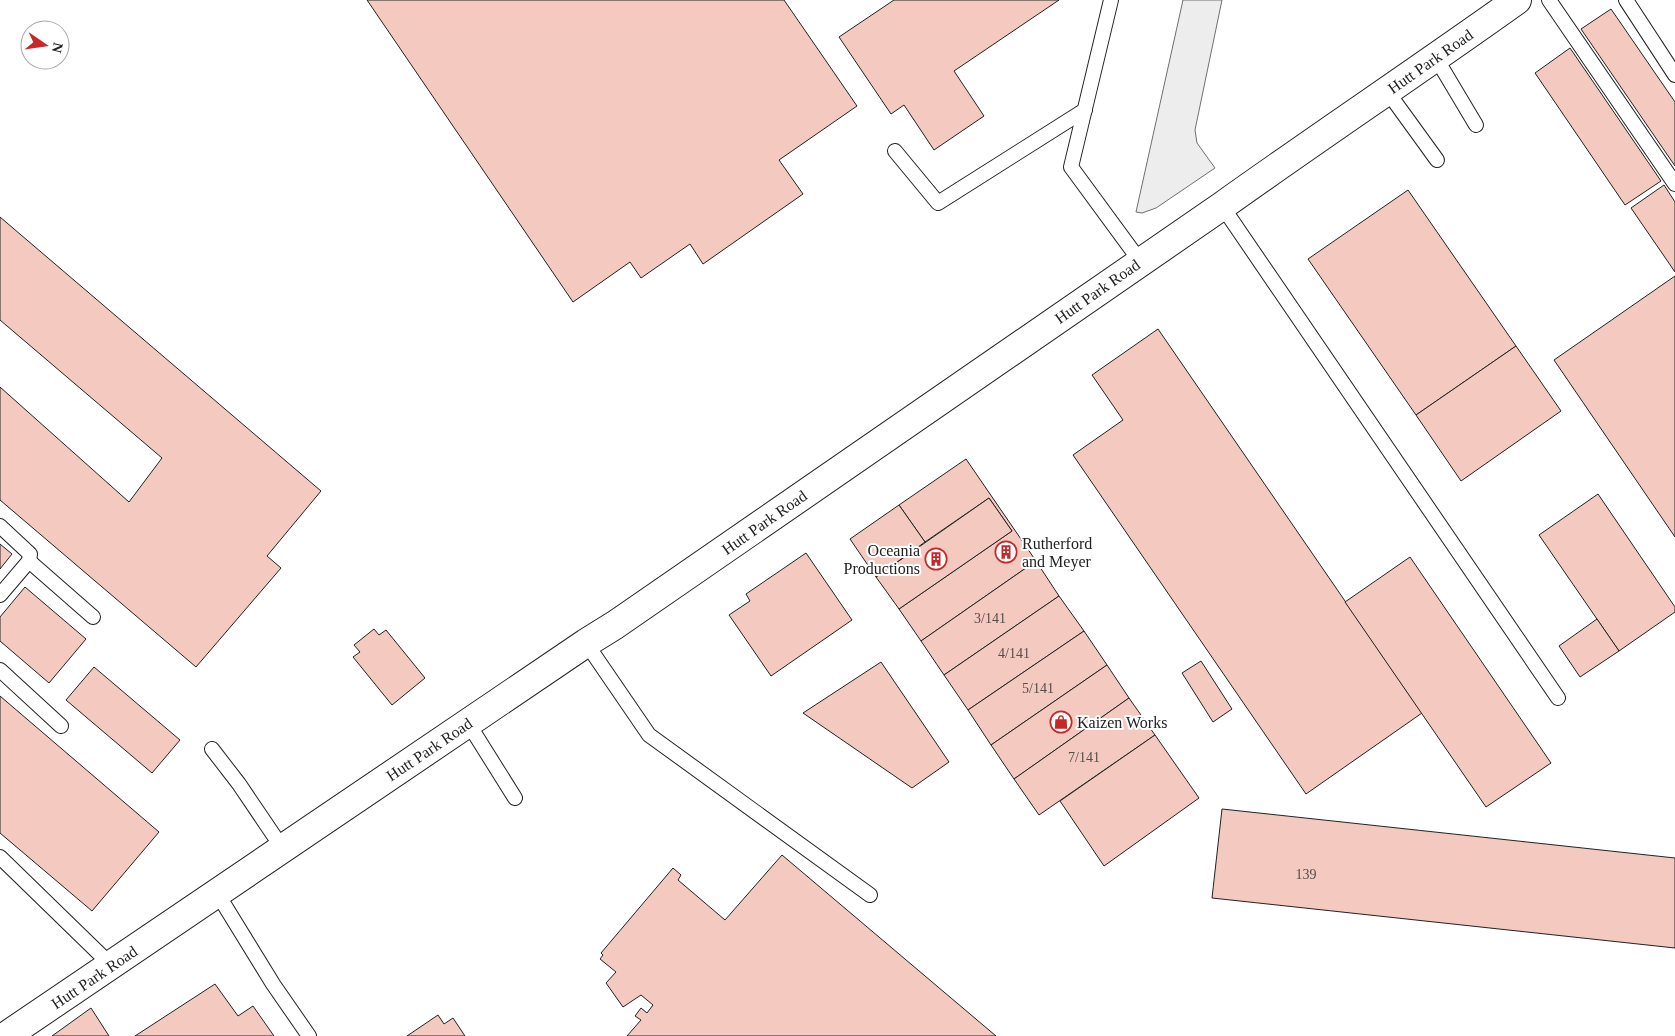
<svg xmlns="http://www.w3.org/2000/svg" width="1675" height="1036" font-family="'Times New Roman',serif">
<rect width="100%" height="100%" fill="#fff"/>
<polygon fill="#ededed" stroke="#6f6f6f" points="1183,0 1222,0 1195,130 1197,143 1215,168 1156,208 1142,213 1136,212"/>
<g fill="#f3c9c0" stroke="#222">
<polygon points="367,0 784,0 857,106 779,160 803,194 703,264 690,244 641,278 630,262 573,302"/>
<polygon points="894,0 1059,0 954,71 984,116 934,150 904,105 891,114 839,37"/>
<polygon points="1611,9 1675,102 1675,166 1581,29"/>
<polygon points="1570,48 1661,181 1625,205 1535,73"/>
<polygon points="1664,185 1675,202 1675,272 1631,208"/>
<polygon points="1408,190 1516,346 1416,415 1308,259"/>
<polygon points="0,217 321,491 267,556 281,568 196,667 0,500 0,387 129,502 162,458 0,320"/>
<polygon points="1675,276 1675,537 1554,360"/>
<polygon points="1158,329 1422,713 1306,794 1073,455 1123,420 1092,375"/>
<polygon points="1516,346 1561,411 1461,481 1416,415"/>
<polygon points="966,459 1036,561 921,641 899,609 1012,531 989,498 925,542 899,505"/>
<polygon points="1598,494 1675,607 1675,612 1619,651 1539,535"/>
<polygon points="989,498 1012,531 899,609 876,577"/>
<polygon points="899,505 925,542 876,577 850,539"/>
<polygon points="0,544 12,554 0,569"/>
<polygon points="806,553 852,620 771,676 729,615 750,601 746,594"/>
<polygon points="1410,557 1551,763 1486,807 1345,602"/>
<polygon points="1036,561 1059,596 944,675 921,641"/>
<polygon points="25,587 86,639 49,683 0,641 0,617"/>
<polygon points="1059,596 1084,631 968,710 944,675"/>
<polygon points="1597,619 1619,651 1580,677 1559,646"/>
<polygon points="374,629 379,635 386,630 425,678 392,705 353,657 360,652 354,645"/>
<polygon points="1084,631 1107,665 991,745 968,710"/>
<polygon points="1201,661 1232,709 1213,722 1182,673"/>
<polygon points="881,662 949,762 912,788 803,713"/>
<polygon points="1107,665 1129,698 1014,779 991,745"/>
<polygon points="94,667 180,740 152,773 66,700"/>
<polygon points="0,696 159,832 92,911 0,833"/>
<polygon points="1129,698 1155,735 1039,815 1014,779"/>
<polygon points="1155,735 1199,798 1104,866 1060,801"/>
<polygon points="1222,809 1675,858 1675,948 1212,898"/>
<polygon points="782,855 996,1036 627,1036 641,1020 635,1016 641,1008 647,1013 653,1005 641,995 623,1007 606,983 616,972 600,959 603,955 601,953 673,868 681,875 678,880 725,920"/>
<polygon points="215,984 238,1016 253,1006 274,1036 135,1036"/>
<polygon points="91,1008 109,1036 52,1036"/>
<polygon points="438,1015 444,1024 453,1018 465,1036 407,1036"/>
</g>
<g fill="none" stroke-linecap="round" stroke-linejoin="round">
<g stroke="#222" stroke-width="16">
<g id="service">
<polyline points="1111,0 1071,167 1140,261"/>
<polyline points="1549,0 1675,184"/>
<polyline points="1626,0 1675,75"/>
<polyline points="1436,58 1476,125"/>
<polyline points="1387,91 1437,160"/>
<polyline points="895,151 938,203 1085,110"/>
<polyline points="1222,206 1558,698"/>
<polyline points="0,526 30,554 29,561"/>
<polyline points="0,595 29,561 93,617"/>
<polyline points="586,643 649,735 870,895"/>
<polyline points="0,670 61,726"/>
<polyline points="468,723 515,798"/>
<polyline points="212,749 239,784 283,849"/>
<polyline points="0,857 111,965"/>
<polyline points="217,893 273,984 309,1036"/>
</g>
</g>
<g stroke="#222" stroke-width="30">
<path id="minor" d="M6,1036L586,643L615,625L1222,206C1320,136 1419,70 1517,0"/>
</g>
<use href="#service" stroke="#fff" stroke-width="14"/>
<use href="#minor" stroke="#fff" stroke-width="28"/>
</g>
<defs>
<g id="building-ring" transform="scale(1.125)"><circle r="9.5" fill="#fff" stroke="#c62828" stroke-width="1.5"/><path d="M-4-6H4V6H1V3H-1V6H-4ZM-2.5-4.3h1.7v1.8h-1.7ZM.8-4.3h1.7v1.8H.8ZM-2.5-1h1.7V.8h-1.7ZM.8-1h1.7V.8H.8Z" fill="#c62828"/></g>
<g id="shop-ring" transform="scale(1.125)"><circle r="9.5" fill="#fff" stroke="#c62828" stroke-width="1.5"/><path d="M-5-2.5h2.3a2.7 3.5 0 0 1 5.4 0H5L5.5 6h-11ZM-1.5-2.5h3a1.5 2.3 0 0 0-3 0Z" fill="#c62828"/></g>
</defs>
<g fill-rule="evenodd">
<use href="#building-ring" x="1006" y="552"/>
<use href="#building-ring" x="936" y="559"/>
<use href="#shop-ring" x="1061" y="722"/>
</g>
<g text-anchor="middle" stroke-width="4" stroke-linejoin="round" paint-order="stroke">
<g font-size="14" fill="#564c4a">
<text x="990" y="623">3/141</text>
<text x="1014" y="658">4/141</text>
<text x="1038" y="693">5/141</text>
<text x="1084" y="762">7/141</text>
<text x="1306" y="879">139</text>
</g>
<g font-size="16" fill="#222" stroke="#fff">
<text transform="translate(1430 61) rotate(-35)" y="6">Hutt Park Road</text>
<text transform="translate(1097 291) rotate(-35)" y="6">Hutt Park Road</text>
<text transform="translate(764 522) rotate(-35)" y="6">Hutt Park Road</text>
<text transform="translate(429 749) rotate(-34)" y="6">Hutt Park Road</text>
<text transform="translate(94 977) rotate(-34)" y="6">Hutt Park Road</text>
</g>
<g font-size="16" fill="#222" stroke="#fff" text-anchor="start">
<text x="1022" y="549">Rutherford<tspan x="1022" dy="18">and Meyer</tspan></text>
<text x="920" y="556" text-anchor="end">Oceania<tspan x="920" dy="18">Productions</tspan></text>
<text x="1077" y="728">Kaizen Works</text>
</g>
</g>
<g transform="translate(45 45) rotate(103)"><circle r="24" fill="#ffffff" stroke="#a7a7a7"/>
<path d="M0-4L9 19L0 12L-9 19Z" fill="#c62828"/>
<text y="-8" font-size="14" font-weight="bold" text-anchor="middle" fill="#222222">N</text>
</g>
</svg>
